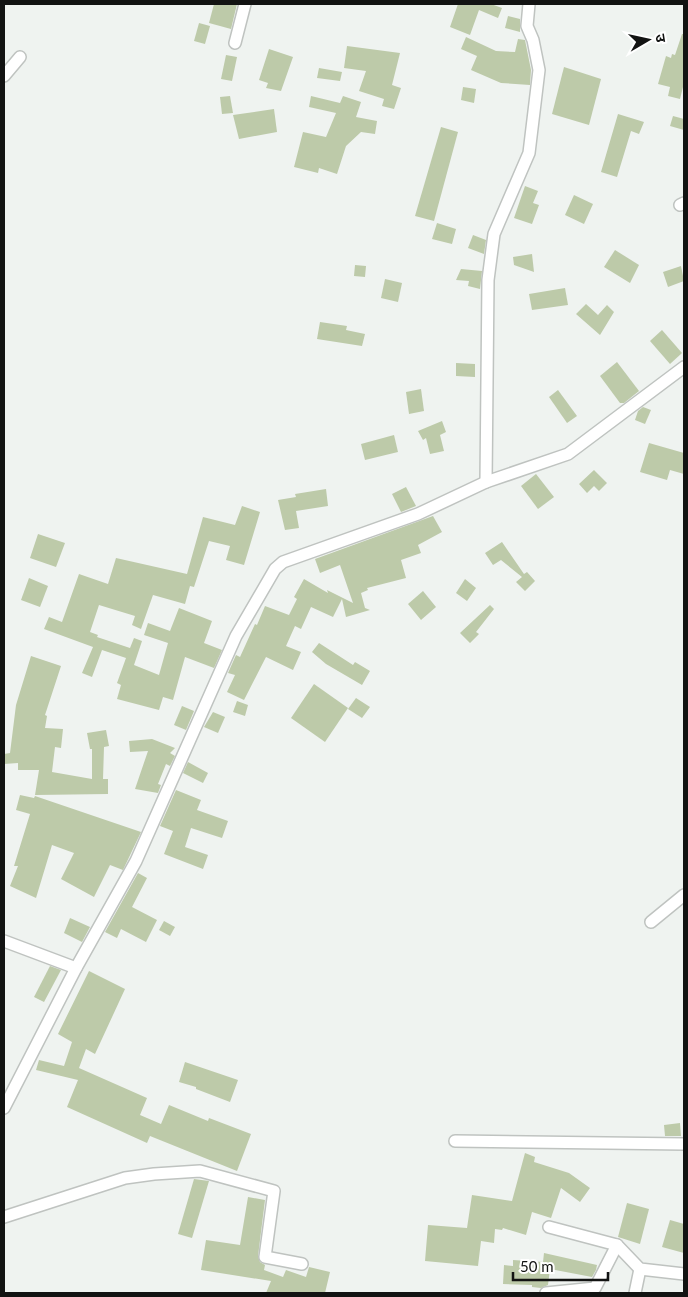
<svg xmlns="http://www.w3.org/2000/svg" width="688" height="1297" font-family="Lato,'Noto Sans Devanagari',sans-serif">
<rect width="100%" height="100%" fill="#eff3f0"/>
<g fill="#bdcaa9">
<polygon points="214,4 237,4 231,29 209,23"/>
<polygon points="458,4 491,4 502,8 498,18 479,10 470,35 450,27"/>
<polygon points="508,16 520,19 520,32 505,28"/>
<polygon points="199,23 210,26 205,44 194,41"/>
<polygon points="682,34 684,34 684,83 680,99 668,96 670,87 658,84 666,56 671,58 672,54 675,55"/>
<polygon points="466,37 496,51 515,52 518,39 525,40 531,70 530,85 501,83 471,70 477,56 461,49"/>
<polygon points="347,46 400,53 392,85 401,88 394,109 382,106 384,99 359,91 366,71 344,68"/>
<polygon points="269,49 293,57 281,91 266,88 268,83 259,80"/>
<polygon points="226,55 237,57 232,81 221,79"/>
<polygon points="564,67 601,79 589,125 552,114"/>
<polygon points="319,68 342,72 340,81 317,78"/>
<polygon points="463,87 476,89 474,103 461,100"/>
<polygon points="230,96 233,113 222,114 220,97"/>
<polygon points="311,96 340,103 343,96 361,102 356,117 377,121 375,134 361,132 346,146 337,174 319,168 318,173 294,167 303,132 326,137 336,113 309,107"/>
<polygon points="274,109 277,132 239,139 233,115"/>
<polygon points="618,114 644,122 639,134 631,131 617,177 601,172"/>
<polygon points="673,116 684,119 684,130 670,126"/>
<polygon points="441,127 458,132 434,221 415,216"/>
<polygon points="525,186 538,191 533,203 539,205 532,224 514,218"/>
<polygon points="574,195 593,204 584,224 565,215"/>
<polygon points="437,223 456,229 452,244 432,239"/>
<polygon points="473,235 486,240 484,254 468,248"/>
<polygon points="615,250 639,265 630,283 604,267"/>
<polygon points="532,254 534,272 514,265 513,257"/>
<polygon points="355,265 366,266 365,277 354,276"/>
<polygon points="681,266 684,281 668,287 663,272"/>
<polygon points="461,269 482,271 480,289 468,286 469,281 456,280"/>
<polygon points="385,279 402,283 398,302 381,298"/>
<polygon points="565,288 568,305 532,310 529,294"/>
<polygon points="586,304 598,315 607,305 614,312 600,335 576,314"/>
<polygon points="320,322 347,326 346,330 365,334 362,346 317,339"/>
<polygon points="662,330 682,353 670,364 650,341"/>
<polygon points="617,362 639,391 624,403 620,403 600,376"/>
<polygon points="456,363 475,364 475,377 456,376"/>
<polygon points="421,389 424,411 409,414 406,392"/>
<polygon points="558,390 577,416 567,423 549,397"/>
<polygon points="643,407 651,410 645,424 635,420 638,411"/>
<polygon points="442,421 446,432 440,435 444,451 430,454 426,438 423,440 418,431"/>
<polygon points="394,435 398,452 365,460 361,444"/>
<polygon points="649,443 684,453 684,474 670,470 667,480 640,472"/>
<polygon points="594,470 607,483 599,491 594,486 587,493 579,484"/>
<polygon points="536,474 554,497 538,509 521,486"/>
<polygon points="406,487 416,506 401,512 392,494"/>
<polygon points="326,489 328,506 296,511 299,528 285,530 278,500 296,497 295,494"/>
<polygon points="242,506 260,512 244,565 226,560 230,546 209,541 194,587 190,586 185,604 153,595 141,629 132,625 135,616 99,605 90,632 98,635 97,637 130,648 134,638 142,641 134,665 159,675 168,643 144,635 148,623 170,631 179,608 212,621 204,643 222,650 214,668 185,657 173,700 163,697 159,710 117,699 121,685 117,683 126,658 102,650 92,677 82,673 93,647 44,629 49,617 62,622 79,574 108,584 116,558 187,574 203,517 235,525"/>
<polygon points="433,516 442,532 418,545 421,553 401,560 406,578 367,588 368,590 361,593 365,608 370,610 346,617 342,599 333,617 311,607 301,629 295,626 286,646 301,652 293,670 266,657 244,700 227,692 235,675 228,673 236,655 240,657 255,624 257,625 265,606 289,615 297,599 294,597 304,579 328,593 327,590 353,603 340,565 320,573 315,559"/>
<polygon points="38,534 65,543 56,567 30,558"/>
<polygon points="502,542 524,574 527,572 535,581 525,591 516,582 522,577 501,560 493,565 485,553"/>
<polygon points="29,578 48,586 40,607 21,600"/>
<polygon points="465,579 476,588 467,601 456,593"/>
<polygon points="423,591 436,607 421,620 408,604"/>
<polygon points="490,605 494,609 476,632 479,634 470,643 460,633"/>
<polygon points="319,643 353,665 355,662 370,671 362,685 326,664 312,652"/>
<polygon points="31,656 61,666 45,715 47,716 45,728 63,729 61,748 55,747 52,772 92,779 92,749 90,749 87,733 106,730 109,746 104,747 103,779 108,779 108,794 35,795 39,770 18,770 18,763 4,764 4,754 10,753 16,705"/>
<polygon points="314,684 348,708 325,742 291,718"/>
<polygon points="356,698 370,707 362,718 348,709"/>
<polygon points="237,701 248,705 245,716 233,712"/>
<polygon points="182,706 194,711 186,730 174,725"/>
<polygon points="213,712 225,717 218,733 204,727"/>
<polygon points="152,739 175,748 170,753 175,756 170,766 166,764 158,784 161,785 158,793 135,789 148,751 130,752 129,741"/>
<polygon points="188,762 208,773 203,783 183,773"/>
<polygon points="176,790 201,800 197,810 228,821 222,838 191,828 185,847 208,855 203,869 164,854 173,831 160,826"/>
<polygon points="20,795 34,798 35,796 141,832 123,870 110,865 94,897 61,879 74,853 52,845 36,898 10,886 18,866 14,866 30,814 16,810"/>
<polygon points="138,873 147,878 132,907 157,920 146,942 121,929 117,938 105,932"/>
<polygon points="70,918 90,927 82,942 64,933"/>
<polygon points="164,921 175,927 170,936 159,930"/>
<polygon points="50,966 61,970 44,1002 34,997"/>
<polygon points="89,971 125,989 95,1054 86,1049 79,1068 147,1098 140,1115 161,1124 169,1105 208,1121 209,1118 251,1134 237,1171 150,1136 147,1143 67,1107 78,1080 36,1070 39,1060 64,1066 72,1042 58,1034"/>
<polygon points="185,1062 238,1080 230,1102 196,1089 196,1087 179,1082"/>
<polygon points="680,1123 681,1136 665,1136 664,1125"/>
<polygon points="525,1153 535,1157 534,1162 569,1173 590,1188 580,1202 561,1188 551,1218 532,1212 526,1235 503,1228 502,1230 495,1229 494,1243 481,1241 478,1266 425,1261 428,1225 467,1228 472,1195 512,1201"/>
<polygon points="194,1179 209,1181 192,1238 178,1234"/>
<polygon points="248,1197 265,1200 258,1256 260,1262 265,1265 264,1270 283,1277 286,1270 306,1277 309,1267 330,1272 325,1293 266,1293 271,1281 201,1270 206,1240 240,1245"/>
<polygon points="627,1203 649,1209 640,1244 618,1237"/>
<polygon points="670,1220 684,1224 684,1253 662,1247"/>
<polygon points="544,1253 597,1265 596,1270 592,1277 550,1269 548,1285 541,1288 532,1287 532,1285 503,1284 504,1265 513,1266 513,1260 543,1262"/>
</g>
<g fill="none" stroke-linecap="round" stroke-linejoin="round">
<g stroke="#bfc3c0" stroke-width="14">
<g id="street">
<polyline points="235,43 245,4"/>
<polyline points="4,76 20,57"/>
<polyline points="680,205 684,203"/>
<polyline points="486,482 488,280 494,234 529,153 539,70 533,40 527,26 529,4"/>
<polyline points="651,922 684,895"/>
<polyline points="4,941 76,968"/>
<polyline points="4,1108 76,968 136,861 236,636 275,569 283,562 418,514 486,482 568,454 684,367"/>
<polyline points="455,1141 684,1144"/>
<polyline points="4,1217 125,1178 154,1174 200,1171 274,1191 265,1257 302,1264"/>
<polyline points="549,1227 617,1245 640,1269 684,1274"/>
<polyline points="546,1293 595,1288 617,1245"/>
<polyline points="635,1293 640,1269"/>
</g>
</g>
<use href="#street" stroke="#fff" stroke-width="11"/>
</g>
<rect width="688" height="1297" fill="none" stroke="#121312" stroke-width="10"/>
<g transform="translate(648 40) rotate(81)" stroke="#ffffff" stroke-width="4" paint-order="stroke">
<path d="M0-4L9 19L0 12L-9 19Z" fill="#121312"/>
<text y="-8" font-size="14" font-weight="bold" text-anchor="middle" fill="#121312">उ</text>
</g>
<path d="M513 1272v8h95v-8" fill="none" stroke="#121312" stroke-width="2.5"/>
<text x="520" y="1272" font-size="15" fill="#121312" stroke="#ffffff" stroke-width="4" paint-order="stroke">50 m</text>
</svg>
